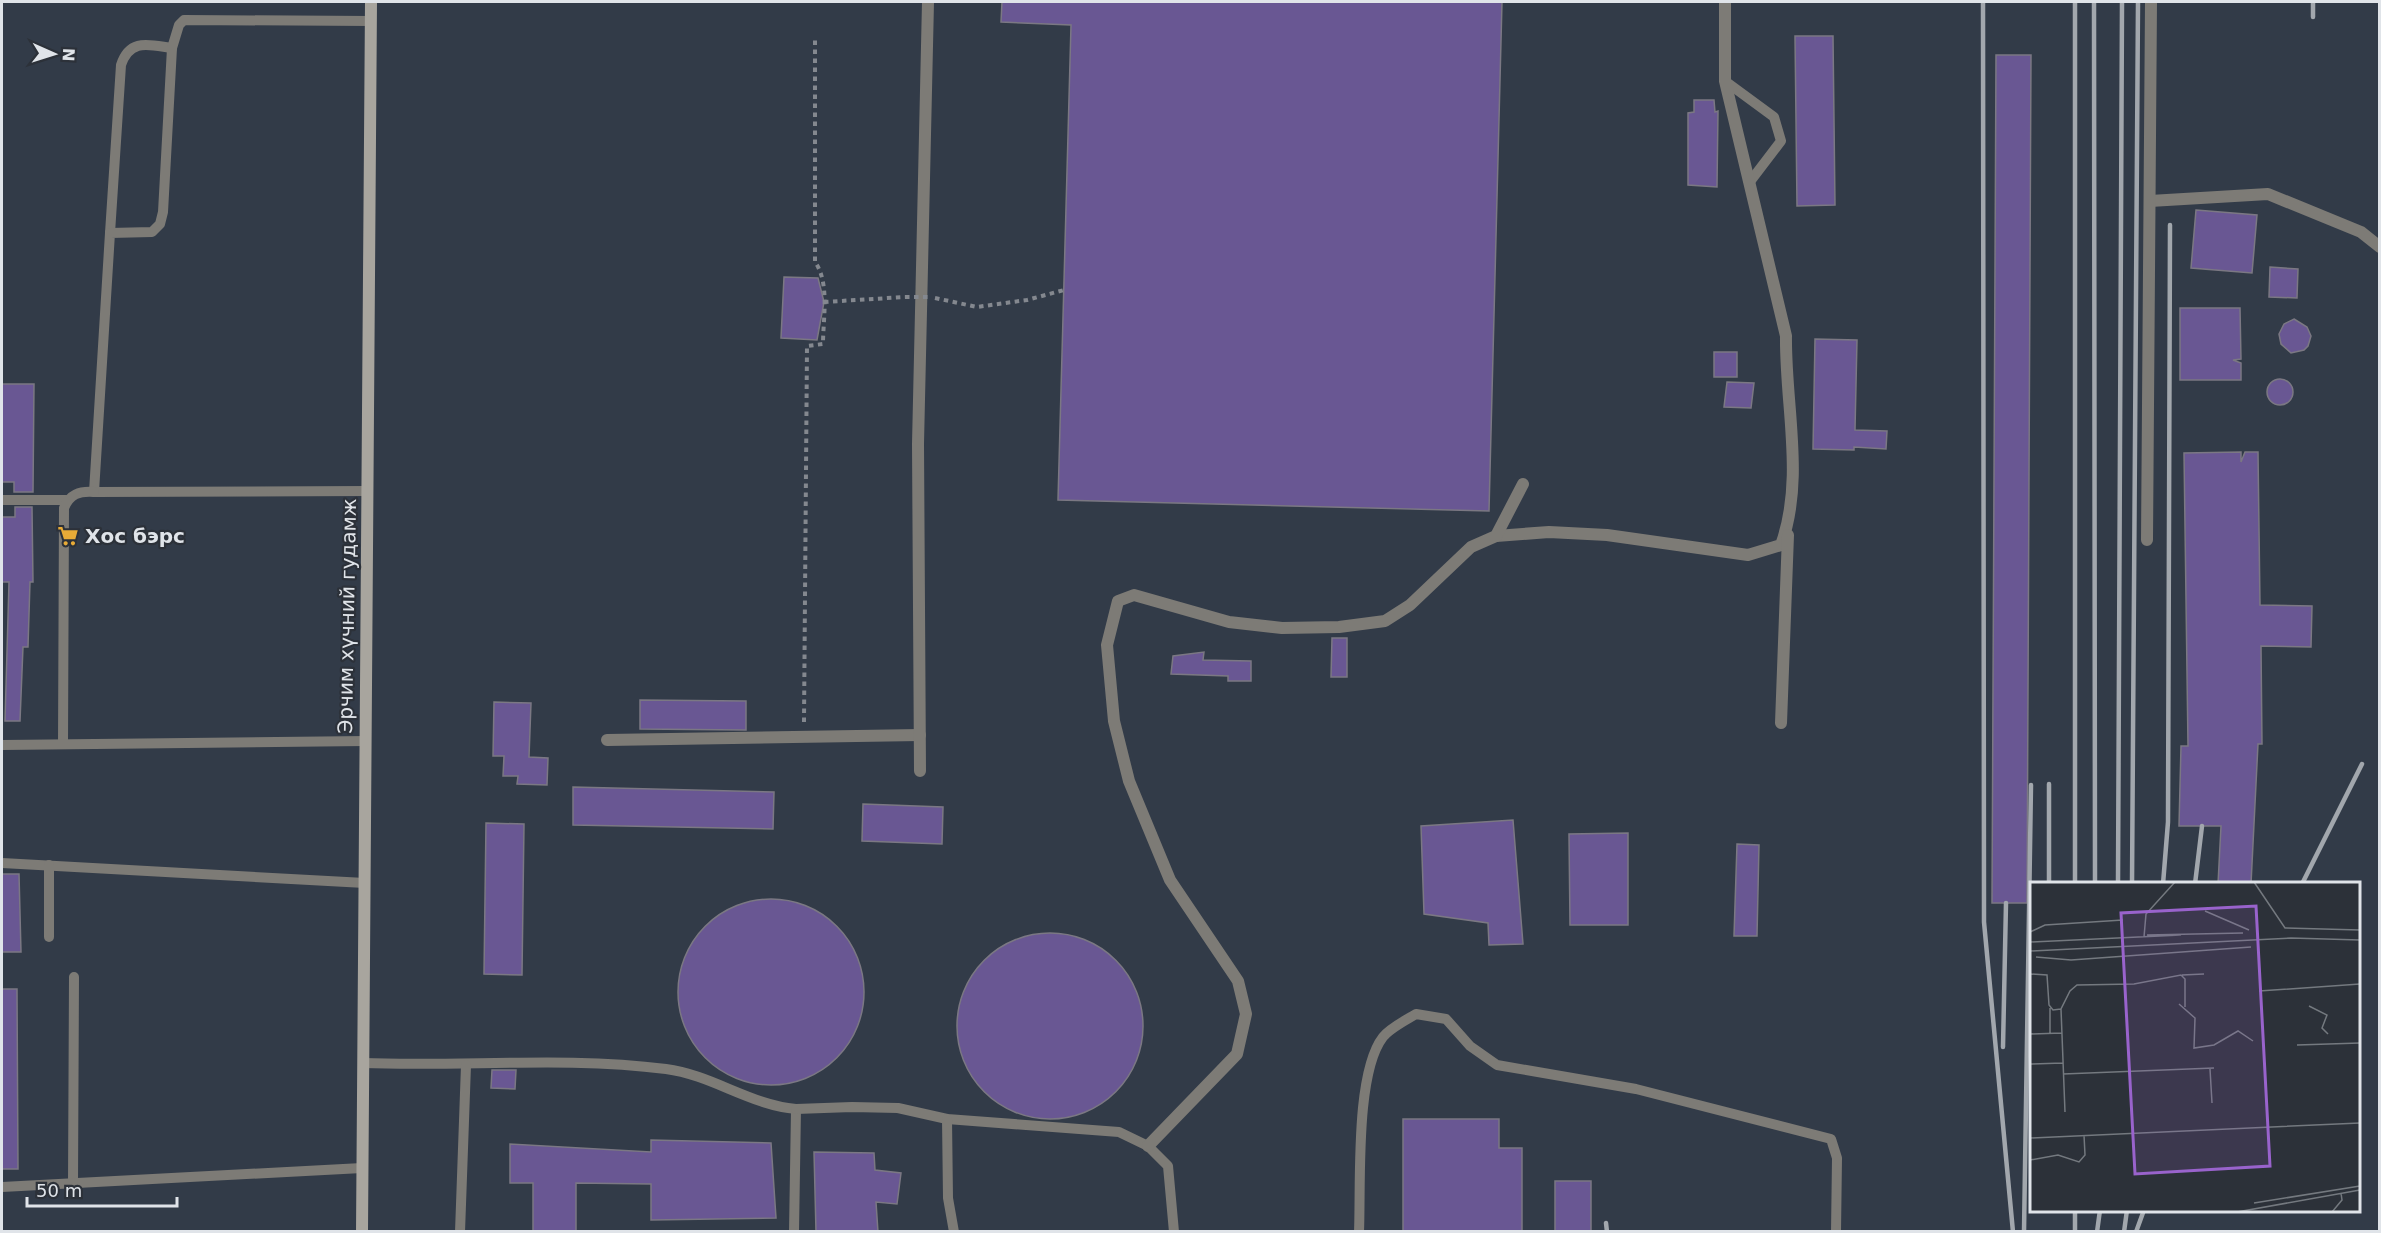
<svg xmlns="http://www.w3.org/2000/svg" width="2381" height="1233" font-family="'DejaVu Sans',sans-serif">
<rect width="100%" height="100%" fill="#2c3139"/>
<path fill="#323b48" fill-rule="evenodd" d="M2,2H2379V1231L2,1232ZM2032,884H2358V1210H2032Z"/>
<g fill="#695793" stroke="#7b7883" stroke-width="1.5">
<polygon points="1002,2 1502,2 1489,511 1058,500 1071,25 1001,22"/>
<polygon points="1795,36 1833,36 1835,205 1797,206"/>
<polygon points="1996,55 2031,55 2027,903 1992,903"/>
<polygon points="1694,100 1714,100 1715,112 1718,111 1717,187 1688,185 1688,113 1694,112"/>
<polygon points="2196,210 2257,215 2252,273 2191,268"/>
<polygon points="2270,267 2298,269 2297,298 2269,297"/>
<polygon points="784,277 818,278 824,302 817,340 781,338"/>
<polygon points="2180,308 2240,308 2241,359 2233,360 2241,363 2241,380 2180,380"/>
<polygon points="2294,319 2307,327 2311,336 2308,346 2304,350 2291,353 2281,344 2279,334 2284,324"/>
<polygon points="1815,339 1857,340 1855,430 1887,431 1886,449 1854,447 1854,450 1813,449"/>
<rect x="1714" y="352" width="23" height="25"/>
<circle cx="2280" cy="392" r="13"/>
<polygon points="1727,382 1754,383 1751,408 1724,407"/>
<polygon points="2,384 34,384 33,492 14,492 14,482 2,482"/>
<polygon points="2241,452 2241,462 2245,452 2258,452 2260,605 2312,606 2311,647 2261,646 2262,744 2258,744 2251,884 2218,884 2221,826 2179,826 2181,746 2188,746 2184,453"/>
<polygon points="15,507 32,507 33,582 30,582 28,647 23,647 20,721 5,721 9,582 2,582 2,517 15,517"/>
<polygon points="1332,638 1347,638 1347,677 1331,677"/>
<polygon points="1204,652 1203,660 1251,661 1251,681 1228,681 1228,676 1171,674 1173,656"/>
<polygon points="640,700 746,701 746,730 640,729"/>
<polygon points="494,702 531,703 529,757 548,758 547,785 517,784 518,776 503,776 504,756 493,756"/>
<polygon points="573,787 774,792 773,829 573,825"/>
<polygon points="863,804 943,807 942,844 862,841"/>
<polygon points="1513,820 1523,944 1489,945 1488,923 1424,914 1421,826"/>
<polygon points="486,823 524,824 522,975 484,974"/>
<polygon points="1628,833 1628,925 1570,925 1569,834"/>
<polygon points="1737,844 1759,845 1757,936 1734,936"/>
<polygon points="2,874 19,874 21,952 2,952"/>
<circle cx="771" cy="992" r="93"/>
<circle cx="1050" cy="1026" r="93"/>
<polygon points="2,989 17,989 18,1169 2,1169"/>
<polygon points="492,1070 516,1070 515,1089 491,1088"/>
<polygon points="1403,1119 1499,1119 1499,1148 1522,1148 1522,1232 1403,1232"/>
<polygon points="651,1140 771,1143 776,1218 651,1220 651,1184 576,1183 576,1232 533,1232 533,1183 510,1183 510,1144 651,1152"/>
<polygon points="814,1152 874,1153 875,1170 901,1173 897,1204 876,1202 878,1232 816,1232"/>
<rect x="1555" y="1181" width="36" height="51"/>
</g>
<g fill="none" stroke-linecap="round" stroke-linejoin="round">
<g stroke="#84888f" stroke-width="4" stroke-dasharray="4.5 4.5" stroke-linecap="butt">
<polyline points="935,298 977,307 1027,300 1064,290"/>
<polyline points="824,302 905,297"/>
<path d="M804,722L807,346L823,344C823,319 830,283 815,262V39"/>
</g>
<g stroke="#7d7b76" stroke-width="10">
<polyline points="1725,81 1774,117 1781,141 1749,183"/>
<path d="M110,233L121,65C130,38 149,45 172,48"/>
<polyline points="368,491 94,492 110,233 152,232 160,224 163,212 172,48 179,25 184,20 371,21"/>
<polyline points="2,500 67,500"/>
<path d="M63,744L64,508C70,494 79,491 94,492"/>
<polyline points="2,745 366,741"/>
<polyline points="2,863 365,883"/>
<polyline points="49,865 49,937"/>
<path d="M363,1063C464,1067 565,1056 666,1069C712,1075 750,1105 796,1109L794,1232"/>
<polyline points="796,1109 852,1107 898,1108 947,1119 1119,1132 1148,1146 1168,1166 1174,1232"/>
<polyline points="947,1119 948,1198 954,1232"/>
<polyline points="73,1183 74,977"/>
<polyline points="2,1187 362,1168"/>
<polyline points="460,1232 466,1065"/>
<path d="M1359,1232C1361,1184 1355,1073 1383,1037C1390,1028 1406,1020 1416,1014L1446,1019L1470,1046L1497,1065L1636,1089L1831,1139L1837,1158L1836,1232"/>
</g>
<g stroke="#7d7b76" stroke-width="12">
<polyline points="2150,201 2268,194 2361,232 2380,247"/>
<path d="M1496,536L1549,532L1607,535L1748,555L1781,545C1805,479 1785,405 1786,336L1725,81V2"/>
<polyline points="2147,540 2151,2"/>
<polyline points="1781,723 1788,535"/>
<polyline points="607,740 920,735"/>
<polyline points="920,771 918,444 928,2"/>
<polyline points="1148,1146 1237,1054 1246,1014 1238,981 1170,880 1129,781 1114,721 1107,645 1118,601 1134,595 1229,622 1282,628 1339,627 1385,621 1410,605 1471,547 1496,536 1523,484"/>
</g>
<polyline stroke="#a8a59e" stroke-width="12" points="362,1232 371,2"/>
<g stroke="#a2a7ad" stroke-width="4.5">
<polyline points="1983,2 1984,922 2013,1232"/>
<polyline points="2094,2 2095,884"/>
<polyline points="2313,17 2313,2"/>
<polyline points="2049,784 2049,884"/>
<polyline points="2075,884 2075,2"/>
<polyline points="2118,884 2122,2"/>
<polyline points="2132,884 2138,2"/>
<polyline points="2163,884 2168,822 2170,225"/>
<polyline points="2195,884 2202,826"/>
<polyline points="2302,884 2362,764"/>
<polyline points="2003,1047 2006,903"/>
<polyline points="1606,1223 1607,1232"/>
<polyline points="2024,1232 2031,785"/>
<polyline points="2075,1232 2075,1210"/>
<polyline points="2097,1232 2100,1210"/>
<polyline points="2124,1232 2127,1210"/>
<polyline points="2136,1232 2144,1210"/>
</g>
<polyline stroke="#84888f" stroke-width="4" stroke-dasharray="4.5 4.5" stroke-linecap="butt" points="905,297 932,297"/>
</g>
<defs>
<g id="supermarket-bare" transform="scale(1.62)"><path d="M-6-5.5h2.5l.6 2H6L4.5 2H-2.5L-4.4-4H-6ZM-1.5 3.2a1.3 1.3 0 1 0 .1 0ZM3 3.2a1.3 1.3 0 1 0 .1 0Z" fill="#e8ab37" stroke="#2c3139" stroke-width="2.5" paint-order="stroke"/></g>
</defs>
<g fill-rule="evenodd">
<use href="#supermarket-bare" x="68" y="536"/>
</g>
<g text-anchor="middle" stroke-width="4.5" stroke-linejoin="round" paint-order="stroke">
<g font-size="20" font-weight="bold" fill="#e0e4e9" stroke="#2c3139" text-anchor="start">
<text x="85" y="543">Хос бэрс</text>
</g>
<g font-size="20" fill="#e0e4e9" stroke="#2c3139">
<text transform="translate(347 616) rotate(-89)" y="7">Эрчим хүчний гудамж</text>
</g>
</g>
<g transform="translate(2030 882)">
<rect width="330" height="330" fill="#2c3139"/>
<path fill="none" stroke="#74797f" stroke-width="1.5" d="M224,0L255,46L330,48M175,29L219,48M0,50L15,43L93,38M117,53L213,51M114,55L116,32L145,0M0,60L151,53M0,69L261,56L330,58M6,75L41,78L221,65M0,92L17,93L19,123L23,128L31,127M152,93L174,92M229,109L330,102M149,122L165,136L164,166L184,163L208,149L223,159M279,124L297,133L292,146L298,152M0,152L32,151M20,152V126M267,163L330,161M0,182L33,181M180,187L182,221M33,192L184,186M35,230L31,127L40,109L47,103L104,102L151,93L155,97V125M0,256L330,241M0,278L28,273L49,280L55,273L54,253M224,321L330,304M207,330L330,308M302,330L312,318L311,311"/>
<path fill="#9963cc" fill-opacity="0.15" stroke="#9963cc" stroke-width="3" d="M226,24L240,284L105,292L91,31Z"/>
<rect width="330" height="330" fill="none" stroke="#e0e4e9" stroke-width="3"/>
</g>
<rect width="2381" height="1233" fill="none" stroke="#e0e4e9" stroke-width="6"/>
<g transform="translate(54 54) rotate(93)" stroke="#2c3139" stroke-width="4.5" paint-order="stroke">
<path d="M0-4.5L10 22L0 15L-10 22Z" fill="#e0e4e9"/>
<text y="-9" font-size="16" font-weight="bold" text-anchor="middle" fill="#e0e4e9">N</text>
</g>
<path d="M27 1197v9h150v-9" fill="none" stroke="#e0e4e9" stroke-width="3"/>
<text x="36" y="1197" font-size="18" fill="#e0e4e9" stroke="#2c3139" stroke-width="4.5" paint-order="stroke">50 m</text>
</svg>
